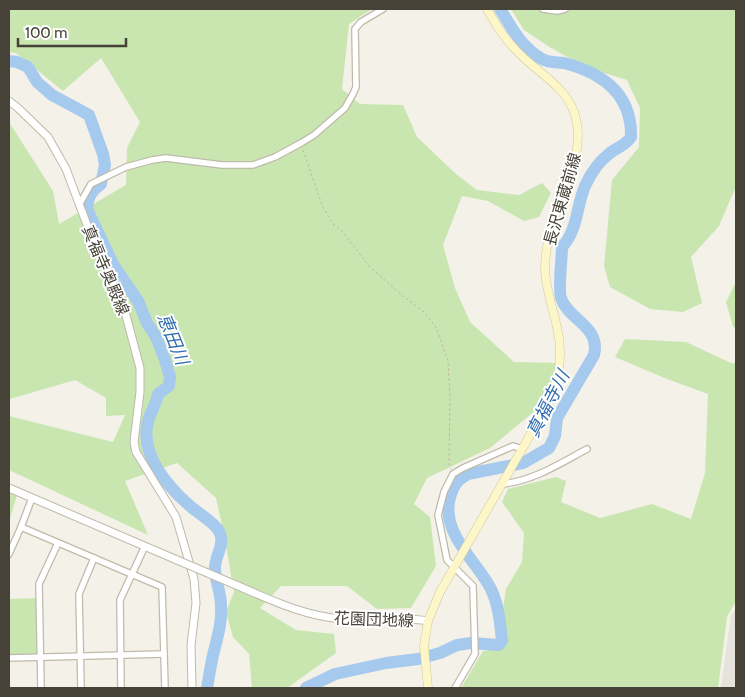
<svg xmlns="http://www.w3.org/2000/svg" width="745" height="697" font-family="Cabin,'Noto Sans JP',sans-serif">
<rect width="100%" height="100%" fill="#f3f1e8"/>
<polygon fill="#e6e2dc" points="736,609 736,688 721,688 731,615"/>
<g fill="#c9e6b1">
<polygon points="9,9 372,9 349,24 342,89 360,104 403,105 417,137 456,174 477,190 519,195 542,183 551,193 539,217 524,221 488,201 462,196 443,245 455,288 470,322 514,362 561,363 542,405 490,448 427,478 414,504 430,517 436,566 411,608 377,609 347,586 281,586 260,608 296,630 334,634 336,653 287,688 252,688 249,654 233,637 226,612 234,592 224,534 216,498 177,463 125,481 148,535 9,470 9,416 113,442 125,415 106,416 106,398 75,380 10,399 9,398 9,122 53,191 59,224 126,185 127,148 140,122 101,58 63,91 16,53 9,52"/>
<polygon points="511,9 736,9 736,186 719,226 691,257 702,303 683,312 650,309 610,287 604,266 612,180 639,147 640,108 627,80 585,67 548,46 524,30"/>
<polygon points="736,282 736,328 733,327 726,302"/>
<polygon points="625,339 686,342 733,364 736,361 736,601 727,617 718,688 461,688 483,651 498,649 507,645 503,608 506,589 522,562 524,533 502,502 508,489 556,477 566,481 561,502 600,518 652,504 691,519 705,473 708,394 667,379 615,357"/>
<polygon points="9,491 17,495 9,522"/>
<polygon points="37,598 39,654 9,655 9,599"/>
</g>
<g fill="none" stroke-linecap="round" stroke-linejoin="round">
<g stroke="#a6c9ee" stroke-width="12">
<path d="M9,61L17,62L28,67L37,82L52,95L89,115L103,154L105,165L101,184C91,191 88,197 87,209L114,266L138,301L147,323L156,337L165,360L170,377L169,386L158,394C156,406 149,413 147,426C142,457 168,487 190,506C198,513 215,523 219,531C226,544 215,555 215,568C215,580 221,593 221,606C222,622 218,635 214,651C211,663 209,676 207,688"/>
<path d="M306,688L335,674L386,663L418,659L440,653L457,645L471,643L499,645L502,641C500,623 499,606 491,589C476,560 438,531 451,494C454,484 459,479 468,474L523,463L549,448L555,436L557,418L594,355C601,326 568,320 561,298C558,288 562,259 562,247C578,230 576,207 585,186C591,173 598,162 610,153C618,147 625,146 631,137C632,94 603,73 564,63C556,62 549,63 542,59C522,48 511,27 500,9"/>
</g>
<g stroke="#bfbaaa" stroke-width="8">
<g id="minor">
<polyline points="543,9 557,11 565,9"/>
<polyline points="79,205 91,184 126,167 152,160 166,158 222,165 253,165 275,157 301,143 314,135 345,108 353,94 356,87 355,29 361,22 383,9"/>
<path d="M503,484C535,480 559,464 587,449"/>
<polyline points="21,527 162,587 165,688"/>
<polyline points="9,554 21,527 32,498"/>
<polyline points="9,658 164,654"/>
<polyline points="41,688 39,584 58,543"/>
<polyline points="81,688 79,594 94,558"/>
<polyline points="121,688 120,600 145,546"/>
<polyline points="455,688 475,654 473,586 447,560 438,515 444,492 453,474 463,468 513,446 522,449"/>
</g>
</g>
<g stroke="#bfbaaa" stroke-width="9">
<g id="tertiary">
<polyline points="9,101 18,108 48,137 66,169 92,238 124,308 140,368 140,392 134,442 136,452 176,517 194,579 196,603 191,645 192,688"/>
<polyline points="9,488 177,560"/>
<path d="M236,585C271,600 304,616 342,619C371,622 399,616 428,621"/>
</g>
</g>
<g stroke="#d2c999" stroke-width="9">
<path id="secondary" d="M428,688L424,646L428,621L440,592L549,402C556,387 560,372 560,355C561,326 546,298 545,269C545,262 546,254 547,247C553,202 590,158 574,112C565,85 533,70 515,49C503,37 495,23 487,9"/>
</g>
<polyline stroke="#c0b79c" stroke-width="1" stroke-dasharray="2.5 2.5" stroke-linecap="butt" points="303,150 322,205 333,224 342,231 370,267 403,296 424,312 436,327 448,361 450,397 449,464 451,469"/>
<use href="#minor" stroke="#fff" stroke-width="5.5"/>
<use href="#tertiary" stroke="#fff" stroke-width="7"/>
<use href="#secondary" stroke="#fdf6c8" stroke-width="8"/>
<g stroke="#bfbaaa" stroke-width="9" stroke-linecap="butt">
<polyline id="tertiary-bridge" points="177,560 236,585"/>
</g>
<use href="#tertiary-bridge" stroke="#fff" stroke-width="7"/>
</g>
<g text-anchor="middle" stroke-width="4" stroke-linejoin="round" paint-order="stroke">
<g font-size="16" fill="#464237" stroke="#fff">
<text transform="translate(562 199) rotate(-74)" y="6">長沢東蔵前線</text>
<text transform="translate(106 270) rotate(67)" y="6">真福寺奥殿線</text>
<text transform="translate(374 619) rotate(2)" y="6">花園団地線</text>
</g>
<g font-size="18" font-style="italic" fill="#326db0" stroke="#fff">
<text transform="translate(173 339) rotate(68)" y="6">恵田川</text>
<text transform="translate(548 404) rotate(-63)" y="6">真福寺川</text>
</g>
</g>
<rect width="745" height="697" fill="none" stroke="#464237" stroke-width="20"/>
<path d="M18 38v8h108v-8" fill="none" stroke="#464237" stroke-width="2.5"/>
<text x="25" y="38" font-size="15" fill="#464237" stroke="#ffffff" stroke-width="4" paint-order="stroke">100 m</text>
</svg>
